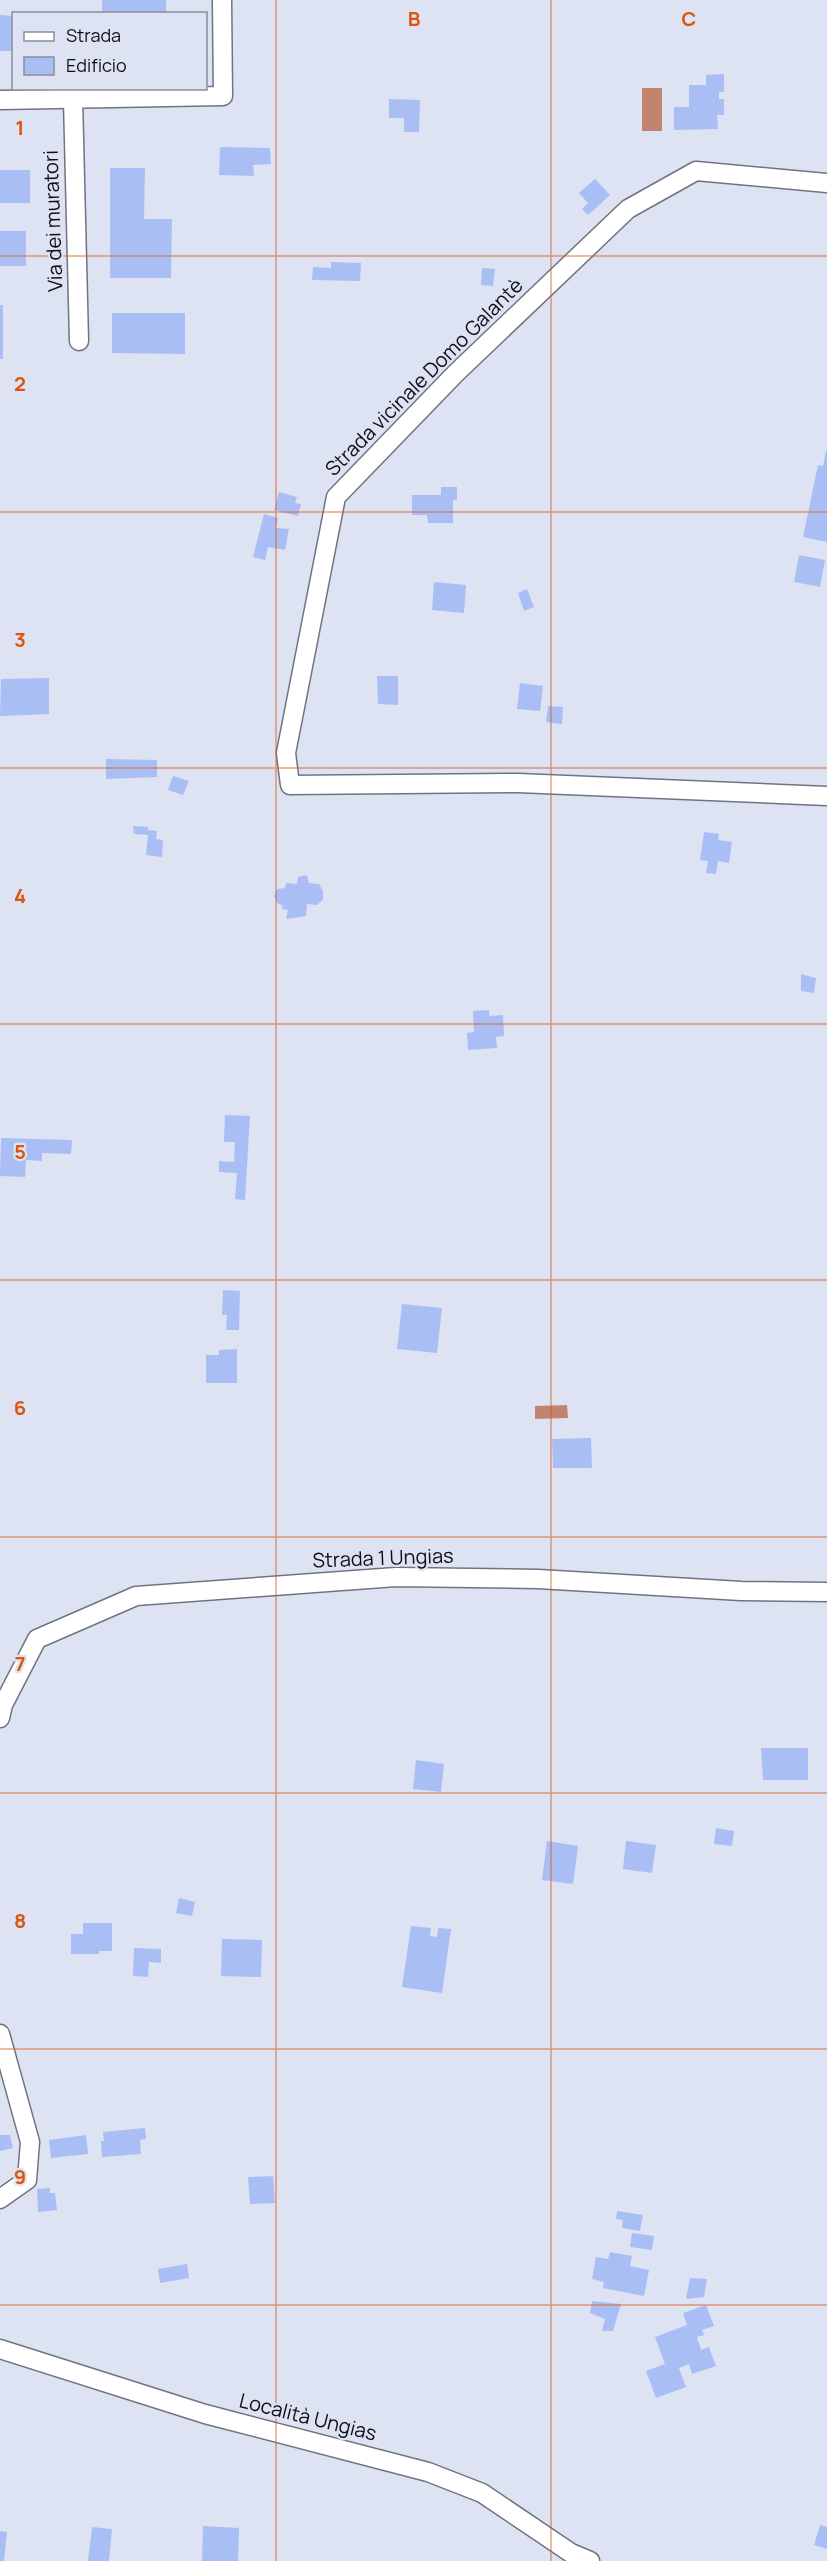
<svg xmlns="http://www.w3.org/2000/svg" width="827" height="2561" font-family="Manrope,sans-serif">
<rect width="100%" height="100%" fill="#dde3f2"/>
<g fill="#c2846f">
<rect x="642" y="88" width="20" height="43"/>
<polygon points="567,1405 568,1418 535,1419 535,1406"/>
</g>
<g fill="#aabef6">
<rect x="102" y="0" width="64" height="14"/>
<polygon points="0,15 14,16 14,51 0,51"/>
<polygon points="724,74 724,92 719,92 719,99 724,99 724,115 717,115 718,129 674,130 674,107 689,107 689,85 706,85 706,75"/>
<polygon points="389,99 420,100 419,132 404,132 404,118 389,118"/>
<polygon points="220,147 270,148 271,164 253,165 254,176 219,175"/>
<polygon points="110,168 145,168 144,219 172,219 171,278 110,278"/>
<rect x="0" y="170" width="30" height="33"/>
<polygon points="595,179 610,195 588,215 582,209 588,203 579,193"/>
<rect x="0" y="231" width="26" height="35"/>
<polygon points="331,262 361,263 360,281 312,280 313,267 331,268"/>
<polygon points="482,268 495,269 493,286 481,285"/>
<rect x="0" y="305" width="3" height="54"/>
<polygon points="112,313 185,313 185,354 112,353"/>
<polygon points="826,451 827,451 827,542 803,537 818,465 823,466"/>
<polygon points="441,487 457,487 457,500 453,500 453,523 428,523 427,515 412,515 412,495 441,495"/>
<polygon points="279,492 297,497 295,503 301,504 298,516 274,510"/>
<polygon points="264,514 278,518 276,528 289,529 285,550 268,547 265,560 253,557"/>
<polygon points="799,555 825,560 820,587 794,582"/>
<polygon points="434,582 466,585 464,613 432,610"/>
<polygon points="527,589 534,607 524,611 518,593"/>
<polygon points="377,676 398,676 398,705 378,704"/>
<polygon points="49,678 49,714 0,716 1,679"/>
<polygon points="520,683 543,686 540,711 517,709"/>
<polygon points="548,706 563,707 562,724 546,722"/>
<polygon points="106,759 157,760 157,777 106,779"/>
<polygon points="173,776 189,781 183,795 168,790"/>
<polygon points="133,826 148,827 148,830 157,831 156,839 163,840 162,857 146,855 148,835 134,834"/>
<polygon points="704,832 719,834 718,840 732,842 729,863 718,861 716,874 706,873 708,861 700,860"/>
<polygon points="307,875 309,883 319,884 323,891 323,899 317,905 307,904 306,916 286,919 288,910 282,909 283,906 277,903 274,896 277,889 285,888 286,883 297,884 298,877"/>
<polygon points="801,974 816,978 814,993 801,991"/>
<polygon points="489,1010 489,1016 503,1015 504,1036 496,1037 497,1048 468,1050 467,1033 474,1032 473,1011"/>
<polygon points="225,1115 250,1116 245,1200 235,1199 237,1173 219,1172 219,1161 234,1162 235,1142 224,1142"/>
<polygon points="1,1138 72,1140 71,1154 42,1153 42,1161 26,1160 25,1177 0,1176"/>
<polygon points="223,1290 240,1291 239,1330 226,1330 227,1315 222,1315"/>
<polygon points="402,1304 442,1308 437,1353 397,1349"/>
<polygon points="237,1349 237,1383 206,1383 206,1355 219,1355 219,1350"/>
<polygon points="591,1438 592,1468 553,1468 552,1439"/>
<polygon points="761,1748 808,1748 808,1780 763,1780"/>
<polygon points="416,1760 444,1764 441,1792 413,1789"/>
<polygon points="716,1828 734,1831 732,1846 714,1844"/>
<polygon points="547,1841 578,1846 573,1884 542,1880"/>
<polygon points="626,1841 656,1845 652,1873 623,1869"/>
<polygon points="179,1898 195,1902 192,1916 176,1913"/>
<polygon points="83,1923 112,1923 112,1951 99,1951 99,1954 71,1954 71,1934 83,1934"/>
<polygon points="411,1926 431,1928 430,1936 437,1937 438,1928 451,1929 442,1993 402,1987"/>
<polygon points="222,1939 262,1940 261,1977 221,1976"/>
<polygon points="134,1948 161,1949 161,1963 149,1962 148,1977 133,1976"/>
<polygon points="145,2128 146,2139 140,2140 141,2154 102,2157 101,2141 104,2141 103,2132"/>
<polygon points="0,2135 10,2135 13,2148 0,2151"/>
<polygon points="86,2135 88,2154 51,2158 49,2140"/>
<polygon points="273,2176 275,2203 250,2204 248,2177"/>
<polygon points="50,2188 50,2193 55,2193 57,2210 38,2212 37,2189"/>
<polygon points="617,2211 643,2215 640,2231 622,2228 623,2220 616,2219"/>
<polygon points="632,2233 654,2236 652,2250 630,2247"/>
<polygon points="610,2252 632,2256 630,2266 649,2270 644,2296 603,2288 604,2282 592,2279 596,2257 608,2259"/>
<polygon points="187,2264 189,2278 160,2283 158,2269"/>
<polygon points="690,2278 707,2279 704,2297 686,2299"/>
<polygon points="592,2301 621,2304 613,2331 602,2331 605,2319 590,2313"/>
<polygon points="706,2305 714,2326 702,2330 704,2335 697,2337 701,2350 709,2347 716,2366 692,2374 689,2364 679,2368 686,2387 656,2398 646,2371 665,2364 655,2337 687,2325 683,2313"/>
<polygon points="820,2525 827,2527 827,2549 814,2545"/>
<polygon points="203,2526 239,2528 238,2561 202,2561"/>
<polygon points="92,2527 112,2529 109,2561 88,2561"/>
<polygon points="0,2531 7,2532 4,2561 0,2561"/>
</g>
<g fill="none" stroke-linecap="round" stroke-linejoin="round">
<g stroke="#6f7482" stroke-width="21">
<g id="minor">
<polyline points="73,99 79,341"/>
<polyline points="0,100 223,96 222,0"/>
<polyline points="827,183 696,171 628,209 456,373 336,497 286,753 290,785 518,783 827,796"/>
<polyline points="0,1718 3,1705 37,1639 136,1596 396,1577 538,1579 741,1591 827,1592"/>
<polyline points="0,2034 30,2142 27,2180 0,2199"/>
<polyline points="0,2349 205,2414 428,2472 482,2493 571,2553 590,2561"/>
</g>
</g>
<use href="#minor" stroke="#fff" stroke-width="18"/>
</g>
<path fill="none" stroke="#dd550c" stroke-width="1.5" stroke-opacity="0.55" d="M276,0V2561M551,0V2561M0,256H827M0,512H827M0,768H827M0,1024H827M0,1280H827M0,1537H827M0,1793H827M0,2049H827M0,2305H827"/>
<g text-anchor="middle" stroke-width="4.5" stroke-linejoin="round" paint-order="stroke">
<g font-size="20" fill="#0e0f14" stroke="#dde3f2">
<text transform="translate(53 221) rotate(-92)" y="7">Via dei muratori</text>
<text transform="translate(424 377) rotate(-45)" y="7">Strada vicinale Domo Galantè</text>
<text transform="translate(383 1558) rotate(-2)" y="7">Strada 1 Ungias</text>
<text transform="translate(308 2417) rotate(14)" y="7">Località Ungias</text>
</g>
</g>
<g font-size="20" text-anchor="middle" font-weight="bold" fill="#dd550c" stroke="#dde3f2" stroke-width="4.5" stroke-linejoin="round" paint-order="stroke">
<text x="414" y="26">B</text>
<text x="689" y="26">C</text>
<text x="20" y="135">1</text>
<text x="20" y="391">2</text>
<text x="20" y="647">3</text>
<text x="20" y="903">4</text>
<text x="20" y="1159">5</text>
<text x="20" y="1415">6</text>
<text x="20" y="1671">7</text>
<text x="20" y="1928">8</text>
<text x="20" y="2184">9</text>
</g>
<rect x="12" y="12" width="195" height="78" fill="#dde3f2" stroke="#8a8e99" stroke-width="1.5"/>
<rect x="24" y="32" width="30" height="9" fill="#ffffff" stroke="#8a8e99" stroke-width="1.5"/>
<text x="66" y="42" font-size="18" fill="#0e0f14">Strada</text>
<rect x="24" y="57" width="30" height="18" fill="#aabef6" stroke="#8a8e99" stroke-width="1.5"/>
<text x="66" y="72" font-size="18" fill="#0e0f14">Edificio</text>
</svg>
